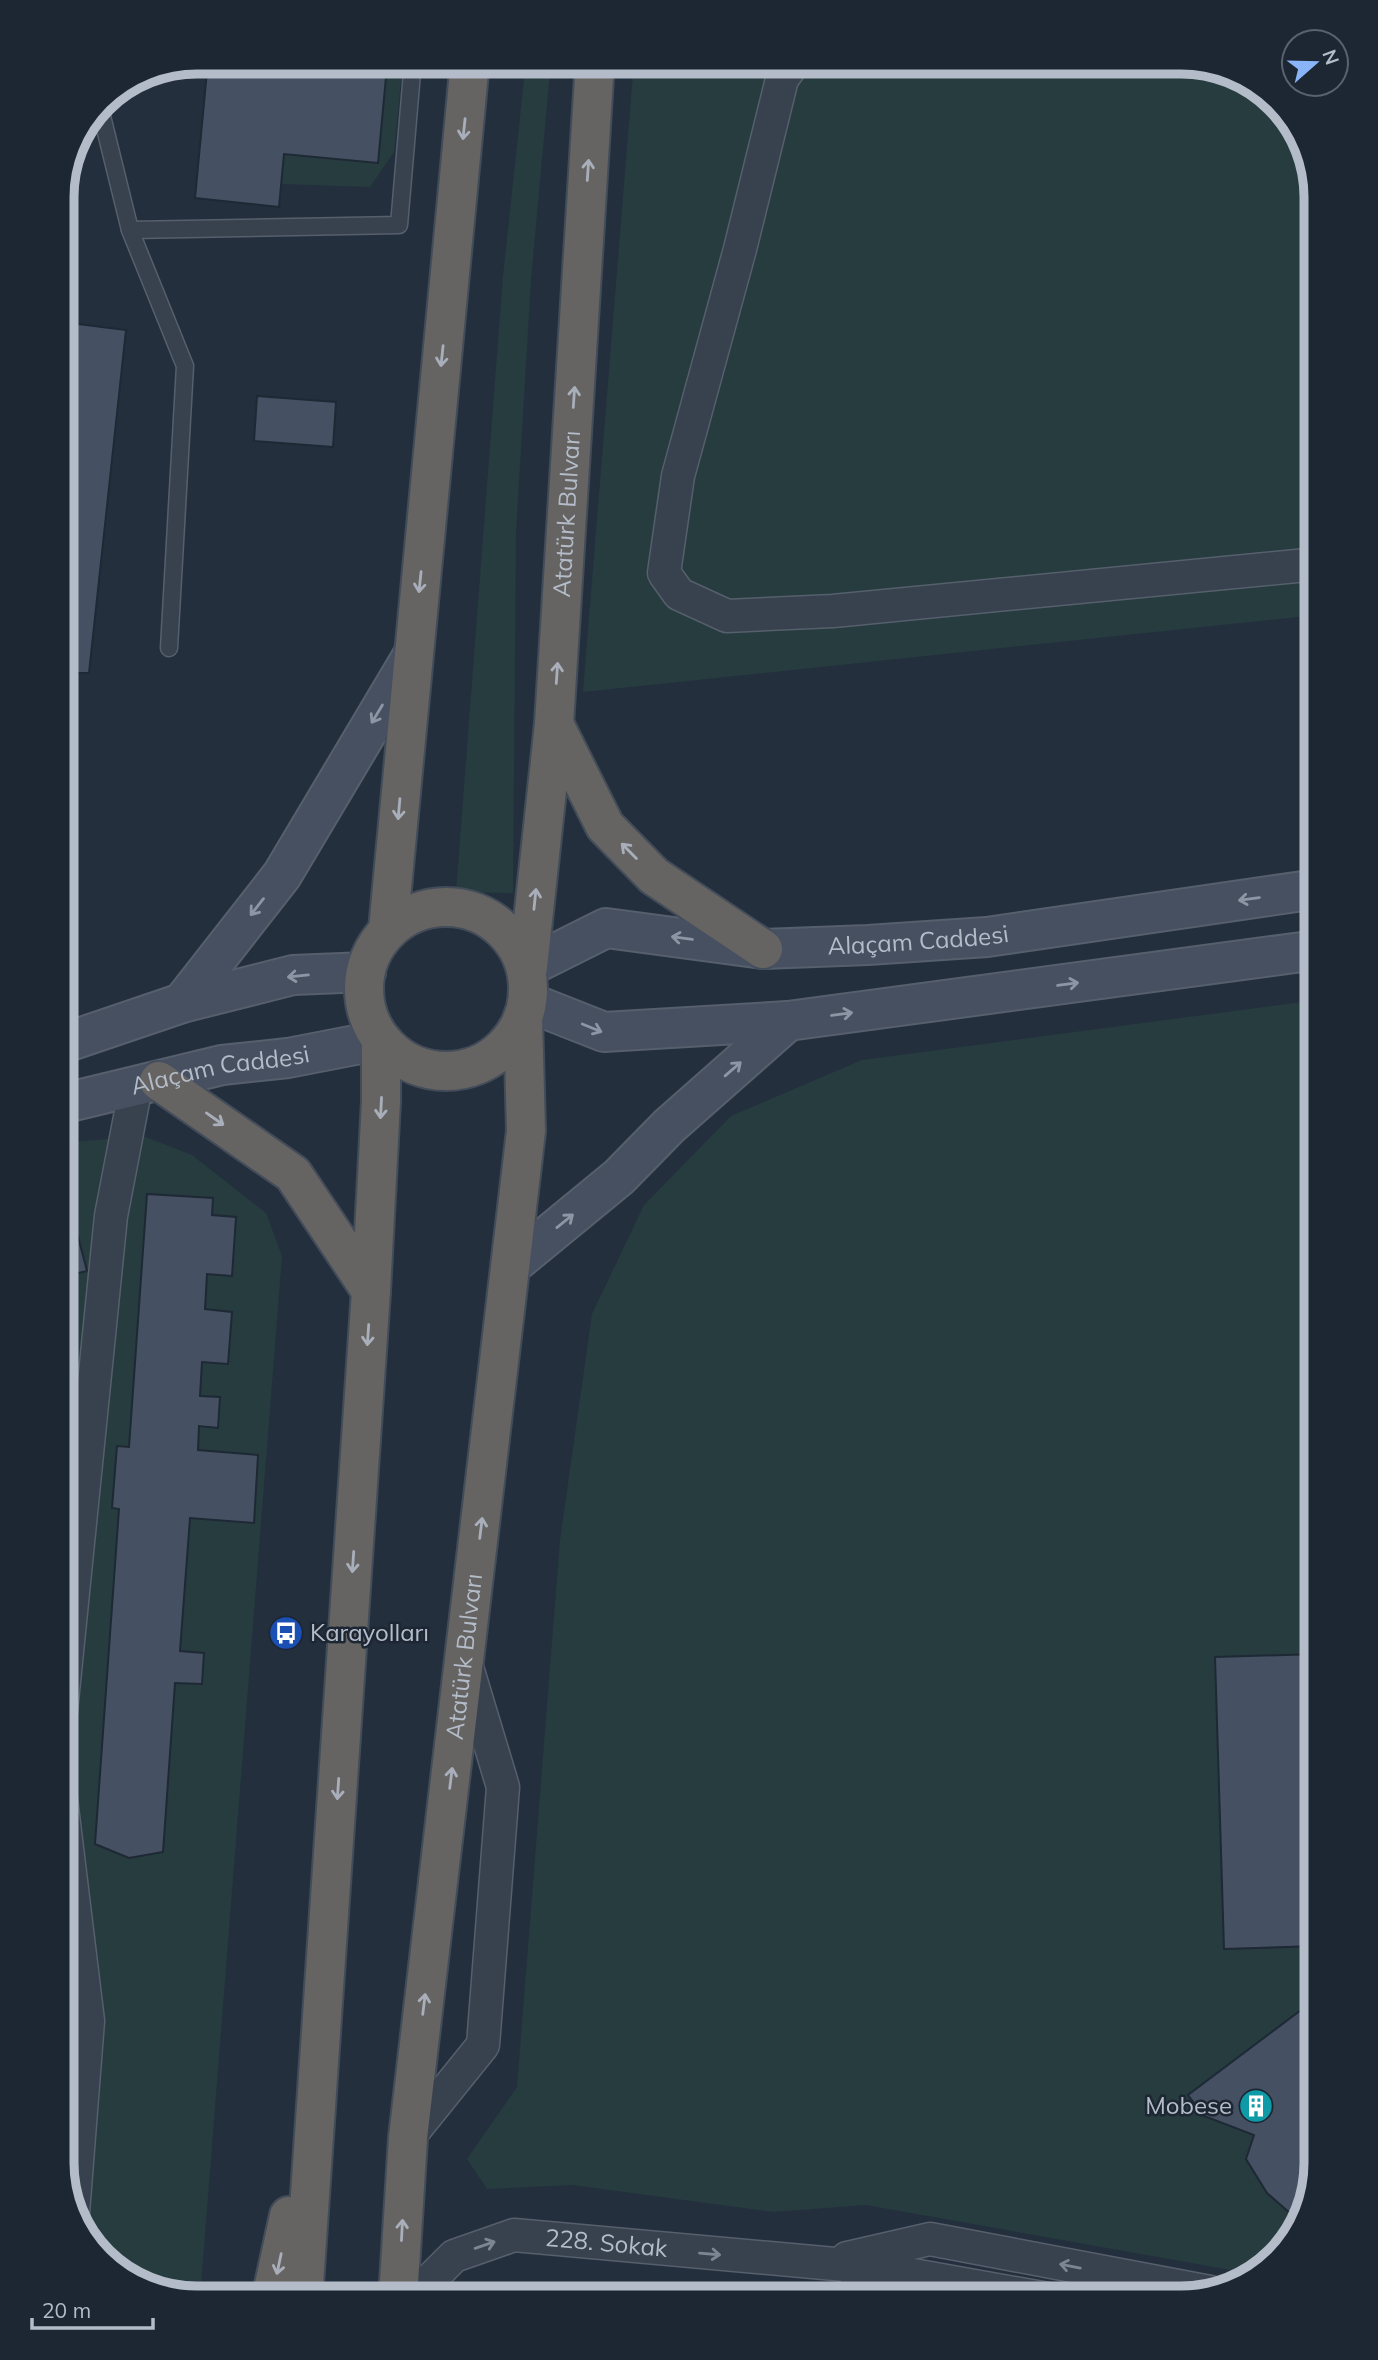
<svg xmlns="http://www.w3.org/2000/svg" width="1378" height="2360" font-family="Mulish,sans-serif">
<rect width="100%" height="100%" fill="#242f3e"/>
<g fill="#263c3f">
<polygon points="208,61 403,61 394,152 370,187 281,184 279,207 195,198"/>
<polygon points="526,61 551,61 531,280 516,533 513,893 456,892 503,276"/>
<polygon points="634,61 1191,62 1257,84 1303,137 1317,197 1317,615 583,692"/>
<polygon points="1317,1000 1317,2164 1294,2238 1253,2274 866,2205 774,2212 572,2185 487,2189 467,2159 517,2087 560,1540 592,1314 644,1205 731,1116 862,1060"/>
<polygon points="143,1136 192,1155 266,1213 282,1256 200,2298 188,2298 121,2276 75,2223 61,2163 61,1143"/>
</g>
<g fill="#455162" stroke="#1f2835" stroke-width="2">
<polygon points="208,61 288,61 288,67 386,77 378,163 284,154 279,207 195,198"/>
<polygon points="62,322 126,330 89,673 61,673"/>
<polygon points="257,396 336,402 333,447 254,441"/>
<polygon points="147,1194 213,1198 212,1215 236,1217 232,1276 207,1274 205,1309 232,1312 228,1364 202,1362 200,1396 220,1397 218,1428 199,1426 198,1450 258,1455 254,1523 190,1518 180,1651 204,1653 202,1684 175,1683 163,1852 129,1858 95,1844 119,1509 112,1508 117,1446 129,1447"/>
<polygon points="69,1202 87,1271 61,1277 61,1204"/>
<polygon points="61,1321 72,1322 69,1408 61,1408"/>
<polygon points="1317,1654 1317,1946 1224,1949 1215,1657"/>
<polygon points="1317,1998 1317,2164 1301,2216 1291,2214 1267,2193 1246,2159 1254,2135 1204,2116 1188,2095"/>
</g>
<g fill="none" stroke-linecap="round" stroke-linejoin="round">
<g stroke="#565f6c" stroke-width="19">
<g id="service">
<polyline points="99,104 130,230 399,225 413,61"/>
<polyline points="130,230 185,366 169,648"/>
</g>
</g>
<g stroke="#565f6c" stroke-width="35">
<g id="minor">
<polyline points="795,61 782,79 740,249 678,476 664,573 679,594 727,616 833,611 1317,564"/>
<polyline points="61,1711 111,1216 136,1086"/>
<polyline points="61,1799 88,2021 73,2213"/>
<polyline points="408,2138 483,2045 503,1787 466,1664"/>
<polyline points="847,2258 930,2239 1210,2292"/>
<path id="s1" d="M411,2299L454,2256L514,2235L868,2267L1048,2299"/>
<polyline points="849,2299 868,2267"/>
</g>
</g>
<g stroke="#565f6c" stroke-width="42">
<g id="secondary">
<path id="s2" d="M528,967L606,928L763,949L868,945L987,937L1317,889"/>
<polyline points="528,1002 604,1032 788,1021 1317,950"/>
<polyline points="182,1003 282,875 413,655"/>
<polyline points="61,1044 182,1003 293,975 366,972"/>
<path id="s3" d="M61,1104L222,1065L288,1058L381,1040"/>
<polyline points="512,1265 619,1177 669,1126 788,1021"/>
</g>
</g>
<g stroke="#434c59" stroke-width="42">
<g id="trunk">
<polyline points="554,724 605,826 654,876 763,949"/>
<circle cx="446" cy="989" r="82"/>
<polyline points="388,930 470,61"/>
<path id="s4" d="M528,967L554,724L595,61"/>
<polyline points="159,1081 293,1174 371,1291"/>
<polyline points="271,2299 289,2216"/>
<polyline points="303,2299 371,1291 381,1101 381,1040"/>
<path id="s5" d="M398,2299L408,2138L526,1131L523,1017"/>
</g>
</g>
<use href="#service" stroke="#38414e" stroke-width="16"/>
<use href="#minor" stroke="#38414e" stroke-width="32"/>
<use href="#secondary" stroke="#465061" stroke-width="38"/>
<use href="#trunk" stroke="#656462" stroke-width="38"/>
</g>
<defs><path id="oneway-shaft" d="M-6 0H5M1.5-3L5.5 0L1.5 3" fill="none" stroke-width="1.6" stroke-linecap="round" stroke-linejoin="round" transform="scale(1.75)"/></defs>
<g stroke="#a8afba">
<use href="#oneway-shaft" transform="translate(464 129) rotate(96)"/>
<use href="#oneway-shaft" transform="translate(588 170) rotate(-86)"/>
<use href="#oneway-shaft" transform="translate(442 356) rotate(96)"/>
<use href="#oneway-shaft" transform="translate(574 397) rotate(-86)"/>
<use href="#oneway-shaft" transform="translate(420 582) rotate(96)"/>
<use href="#oneway-shaft" transform="translate(557 673) rotate(-86)"/>
<use href="#oneway-shaft" transform="translate(399 809) rotate(95)"/>
<use href="#oneway-shaft" transform="translate(629 851) rotate(-135)"/>
<use href="#oneway-shaft" transform="translate(535 899) rotate(-84)"/>
<use href="#oneway-shaft" transform="translate(381 1108) rotate(93)"/>
<use href="#oneway-shaft" transform="translate(215 1119) rotate(35)"/>
<use href="#oneway-shaft" transform="translate(368 1335) rotate(94)"/>
<use href="#oneway-shaft" transform="translate(481 1528) rotate(-83)"/>
<use href="#oneway-shaft" transform="translate(353 1562) rotate(94)"/>
<use href="#oneway-shaft" transform="translate(451 1778) rotate(-83)"/>
<use href="#oneway-shaft" transform="translate(338 1789) rotate(94)"/>
<use href="#oneway-shaft" transform="translate(424 2004) rotate(-83)"/>
<use href="#oneway-shaft" transform="translate(402 2230) rotate(-87)"/>
<use href="#oneway-shaft" transform="translate(279 2264) rotate(102)"/>
</g>
<g stroke="#8e96a5">
<use href="#oneway-shaft" transform="translate(377 714) rotate(121)"/>
<use href="#oneway-shaft" transform="translate(1249 899) rotate(172)"/>
<use href="#oneway-shaft" transform="translate(257 907) rotate(128)"/>
<use href="#oneway-shaft" transform="translate(682 938) rotate(-173)"/>
<use href="#oneway-shaft" transform="translate(298 976) rotate(174)"/>
<use href="#oneway-shaft" transform="translate(1068 984) rotate(-8)"/>
<use href="#oneway-shaft" transform="translate(842 1014) rotate(-8)"/>
<use href="#oneway-shaft" transform="translate(592 1028) rotate(22)"/>
<use href="#oneway-shaft" transform="translate(733 1069) rotate(-41)"/>
<use href="#oneway-shaft" transform="translate(565 1221) rotate(-39)"/>
</g>
<g stroke="#7c8592">
<use href="#oneway-shaft" transform="translate(485 2245) rotate(-19)"/>
<use href="#oneway-shaft" transform="translate(710 2254) rotate(5)"/>
<use href="#oneway-shaft" transform="translate(1070 2266) rotate(-169)"/>
</g>
<defs>
<g id="bus-disc" transform="scale(1.75)"><circle r="9.5" fill="#1a4fb4" stroke="#1d2633"/><path d="M-5-6H5V4H4V6H2V4H-2V6H-4V4H-5ZM-3.5-4V0h7V-4ZM-3.5 1.2v1.5H-2V1.2ZM2 1.2v1.5H3.5V1.2Z" fill="#fff"/></g>
<g id="building-disc" transform="scale(1.75)"><circle r="9.5" fill="#0f9aa8" stroke="#1d2633"/><path d="M-4-6H4V6H1V3H-1V6H-4ZM-2.5-4.3h1.7v1.8h-1.7ZM.8-4.3h1.7v1.8H.8ZM-2.5-1h1.7V.8h-1.7ZM.8-1h1.7V.8H.8Z" fill="#fff"/></g>
</defs>
<g fill-rule="evenodd">
<use href="#bus-disc" x="286" y="1633"/>
<use href="#building-disc" x="1256" y="2106"/>
</g>
<g text-anchor="middle" stroke-width="5" stroke-linejoin="round" paint-order="stroke">
<g font-size="24" fill="#b4bcc9" stroke="#1d2633">
<text dy="8" stroke="none"><textPath href="#s4" startOffset="455">Atatürk Bulvarı</textPath></text>
<text dy="8" stroke="none"><textPath href="#s2" startOffset="401">Alaçam Caddesi</textPath></text>
<text dy="8" stroke="none"><textPath href="#s3" startOffset="163">Alaçam Caddesi</textPath></text>
<text dy="8" stroke="none"><textPath href="#s5" startOffset="646">Atatürk Bulvarı</textPath></text>
<text dy="8" stroke="none"><textPath href="#s1" startOffset="217">228. Sokak</textPath></text>
</g>
<g font-size="24" fill="#b4bcc9" stroke="#1d2633" text-anchor="start">
<text x="310" y="1641">Karayolları</text>
<text x="1232" y="2114" text-anchor="end">Mobese</text>
</g>
</g>
<path d="M0 0H1378V2360H0ZM197 74H1181A123 123 0 0 1 1304 197V2163A123 123 0 0 1 1181 2286H197A123 123 0 0 1 74 2163V197A123 123 0 0 1 197 74Z" fill="#1d2633" fill-rule="evenodd"/>
<path fill="none" stroke="#b4bcc9" stroke-width="9" d="M197 74H1181A123 123 0 0 1 1304 197V2163A123 123 0 0 1 1181 2286H197A123 123 0 0 1 74 2163V197A123 123 0 0 1 197 74Z"/>
<g transform="translate(1315 63) rotate(70)"><circle r="33" fill="#1d2633" stroke="#59626f" stroke-width="2"/>
<path d="M0-5L12 26L0 18L-12 26Z" fill="#8ab4f8"/>
<text y="-10" font-size="19" font-weight="bold" text-anchor="middle" fill="#b4bcc9">N</text>
</g>
<path d="M32 2318v10h121v-10" fill="none" stroke="#b4bcc9" stroke-width="3.5"/>
<text x="42" y="2318" font-size="21" fill="#b4bcc9" stroke="#1d2633" stroke-width="5" paint-order="stroke">20 m</text>
</svg>
